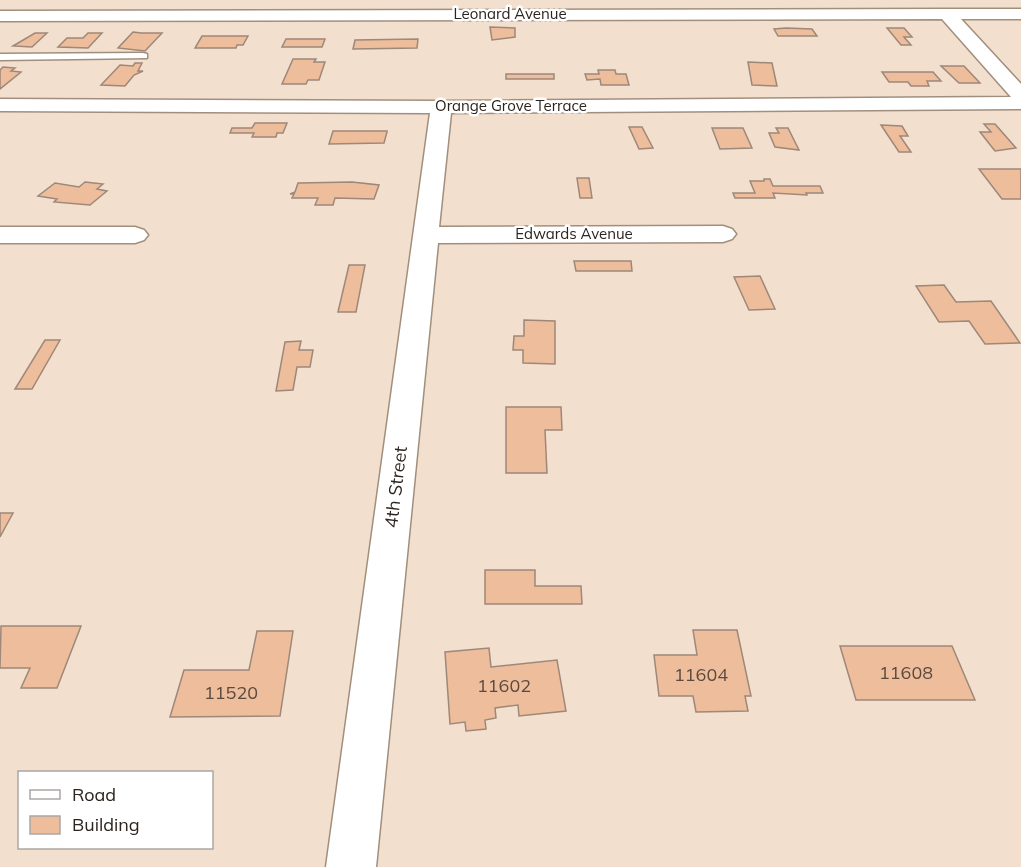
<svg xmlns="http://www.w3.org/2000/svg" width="1021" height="867" font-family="Mulish,sans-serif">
<rect width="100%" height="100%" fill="#f3dfcd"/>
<g fill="#edbd9c" stroke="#9d887a" stroke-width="1.5">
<polygon points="490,27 515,28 515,37 492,40"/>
<polygon points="786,28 812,29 817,36 778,36 774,29"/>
<polygon points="887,28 904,28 912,37 904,37 911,45 901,45"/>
<polygon points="133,32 141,33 162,33 145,51 118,48"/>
<polygon points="35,33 47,33 32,47 13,46"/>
<polygon points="88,33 102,33 88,48 58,47 67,38 83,38"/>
<polygon points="202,36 248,36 243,45 237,45 236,48 195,48"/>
<polygon points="286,39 325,39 322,47 282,47"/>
<polygon points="418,39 417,48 353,49 355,40"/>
<polygon points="293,59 316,59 314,62 325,62 319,80 308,80 306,84 282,84"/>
<polygon points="748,62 772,63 777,86 752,85"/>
<polygon points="135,63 142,63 138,71 143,71 134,75 125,86 101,85 120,65 133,66"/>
<polygon points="941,66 964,66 980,83 959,83"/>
<polygon points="3,67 15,68 11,71 21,72 0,89 0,70"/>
<polygon points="598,70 615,70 616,74 626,74 629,85 601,85 600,79 587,80 585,74 599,74"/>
<polygon points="882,72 933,72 941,81 927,81 929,86 911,86 908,82 889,82"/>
<rect x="506" y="74" width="48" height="5"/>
<polygon points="255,123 287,123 283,133 277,133 276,137 252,137 254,133 230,133 232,128 252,128"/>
<polygon points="984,124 995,124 1016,148 995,151 980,132 991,132"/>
<polygon points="881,125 902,126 908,136 900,136 911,152 899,152"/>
<polygon points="629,127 642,127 653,148 639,149"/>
<polygon points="712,128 743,128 752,148 720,149"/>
<polygon points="776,128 788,128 799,150 775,147 769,133 779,133"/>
<polygon points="333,131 387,131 387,132 384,143 329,144"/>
<polygon points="979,169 1021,169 1021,199 1002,199"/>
<polygon points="577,178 589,178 592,198 580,198"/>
<polygon points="764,179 770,179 773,186 820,186 823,193 806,193 807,195 773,193 775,198 735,198 733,193 755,193 750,181 764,181"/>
<polygon points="85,182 103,184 97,189 107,191 90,205 54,202 57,199 38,196 55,183 79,187"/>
<polygon points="352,182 379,185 374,199 335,198 333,205 315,205 318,198 292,198 294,194 290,194 295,192 298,183"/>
<polygon points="574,261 631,261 632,271 576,271"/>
<polygon points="349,265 365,265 356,312 338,312"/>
<polygon points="760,276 775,309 749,310 734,277"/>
<polygon points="944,285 956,302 991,301 1020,343 985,344 969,321 939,322 916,286"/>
<polygon points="524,320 555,321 555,364 523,363 523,350 513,350 514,336 524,336"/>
<polygon points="45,340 60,340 32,389 15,389"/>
<polygon points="301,341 299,350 313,350 310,367 297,367 293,390 276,391 285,342"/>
<polygon points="506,407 561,407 562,430 545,430 547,473 506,473"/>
<polygon points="0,513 13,513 0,537"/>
<polygon points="485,570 535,570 535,586 581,586 582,604 485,604"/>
<polygon points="1,626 81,626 57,688 21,688 30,668 0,668"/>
<polygon points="693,630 737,630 751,696 745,696 748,711 696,712 693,696 659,696 654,655 697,655"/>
<polygon points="257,631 293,631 280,716 170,717 184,670 249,670"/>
<polygon points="840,646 952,646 975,700 856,700"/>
<polygon points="489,648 491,667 557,660 566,711 519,716 518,705 495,708 496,718 485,720 486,729 466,731 465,722 450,724 445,652"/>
</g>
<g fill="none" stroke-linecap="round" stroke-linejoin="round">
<g stroke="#a18f7e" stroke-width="3">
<polygon id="lane" points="143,53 147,54 147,58 0,60 0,54"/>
</g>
<g stroke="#a18f7e" stroke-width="3">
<g id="street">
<polygon points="946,9 1021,9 1021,19 961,19 1021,84 1021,109 451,113 439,227 723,226 732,229 736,234 732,239 723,242 438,243 376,867 326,867 430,113 0,111 0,99 441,101 1011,97 942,19 0,21 0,11"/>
<polygon points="0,227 135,227 144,230 148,235 144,240 135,243 0,243"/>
</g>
</g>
<use href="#lane" fill="#fff" fill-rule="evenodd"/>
<use href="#street" fill="#fff" fill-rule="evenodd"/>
</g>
<g text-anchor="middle" stroke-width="5" stroke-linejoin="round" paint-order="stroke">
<g font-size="15" fill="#2c241e" stroke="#fff">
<text x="510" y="19">Leonard Avenue</text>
<text x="511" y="111">Orange Grove Terrace</text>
<text x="574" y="239">Edwards Avenue</text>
</g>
<g font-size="18" fill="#2c241e" stroke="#fff">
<text transform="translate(396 487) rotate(-83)" y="6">4th Street</text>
</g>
<g font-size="18" fill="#5c4a3e">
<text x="906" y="679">11608</text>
<text x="701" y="681">11604</text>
<text x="504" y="692">11602</text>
<text x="231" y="699">11520</text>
</g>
</g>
<rect x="18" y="771" width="195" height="78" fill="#ffffff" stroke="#aba7a5" stroke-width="1.5"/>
<rect x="30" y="790" width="30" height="9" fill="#ffffff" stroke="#aba7a5" stroke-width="1.5"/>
<text x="72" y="801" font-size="18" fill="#2c241e">Road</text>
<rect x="30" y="816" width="30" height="18" fill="#edbd9c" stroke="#aba7a5" stroke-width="1.5"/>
<text x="72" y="831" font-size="18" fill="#2c241e">Building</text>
</svg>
